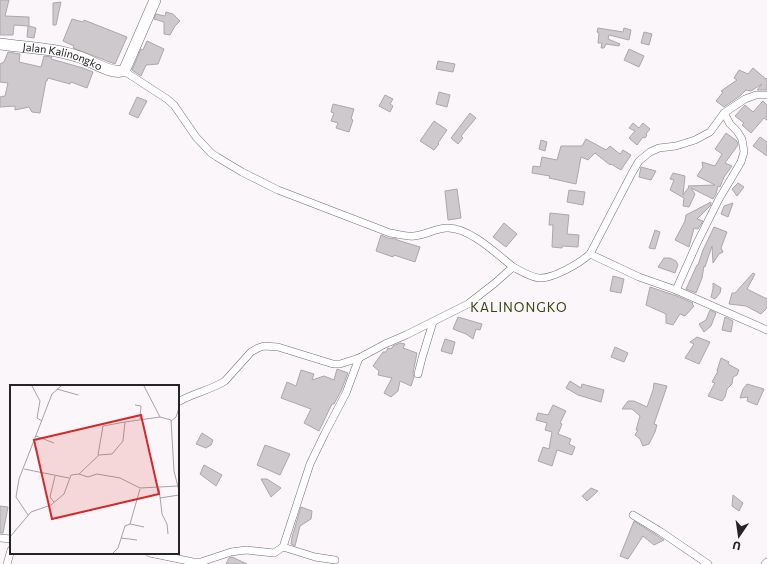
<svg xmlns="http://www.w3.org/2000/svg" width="767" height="564" font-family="Commissioner,sans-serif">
<rect width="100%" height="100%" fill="#fbf6fa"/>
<g fill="#cdc9cc" stroke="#aba7aa">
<polygon points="0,0 9,0 5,16 29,17 29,26 36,28 34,38 27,37 28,26 14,25 13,35 0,35"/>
<polygon points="61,2 56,25 53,25 53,3"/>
<polygon points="166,12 173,14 180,21 175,26 170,35 164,34 164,22 154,19 156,14 165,16"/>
<polygon points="72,19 83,22 84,20 127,37 115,64 73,48 74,46 63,41"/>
<polygon points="598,28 623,32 624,28 631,30 629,40 609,35 608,39 620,44 619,46 606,44 604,48 601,48 602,43 598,43 599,33 597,32"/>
<polygon points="644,32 652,34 649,45 641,43"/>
<polygon points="147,41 164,49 158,64 146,65 141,76 132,70 141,49 143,50"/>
<polygon points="629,49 644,56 639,67 624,60"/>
<polygon points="8,52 20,54 19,62 41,67 44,56 52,57 51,59 83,68 93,72 87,88 71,82 70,84 48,78 47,81 46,81 40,113 32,112 29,107 15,110 15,106 0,107 0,97 5,96 8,83 0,82 0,64 4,62"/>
<polygon points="438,61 455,64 453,72 436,69"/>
<polygon points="753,68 766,79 767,78 767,90 757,90 762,84 751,91 746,90 740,96 724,107 716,101 723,92 721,91 737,80 734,78 739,70 748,74"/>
<polygon points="439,92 450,95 447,107 436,104"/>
<polygon points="385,95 393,99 390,104 393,106 390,112 379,106"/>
<polygon points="137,97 147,101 138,118 129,114"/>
<polygon points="763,101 767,105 767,120 764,118 751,133 742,125 744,123 735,116 745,105 753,112"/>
<polygon points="333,104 354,109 351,119 353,120 349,132 336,128 338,123 331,121 334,113 331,112"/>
<polygon points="470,113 476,118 461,136 463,138 458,144 451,138"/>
<polygon points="434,121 447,130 438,143 439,144 434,150 420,141"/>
<polygon points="633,123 639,128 643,123 650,129 646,134 647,135 645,138 643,137 637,145 629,138 635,131 629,128"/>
<polygon points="726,133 737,141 738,145 725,163 732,166 724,177 720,187 718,186 716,194 713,199 691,188 695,194 689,207 683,206 684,198 670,190 674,180 670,179 673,173 685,176 683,195 689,187 688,186 715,185 697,176 703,167 702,162 715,166 722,154 715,149"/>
<polygon points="760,137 767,142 767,156 753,146"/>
<polygon points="586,139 606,150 610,146 620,154 623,150 631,155 621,170 611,164 610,165 595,153 588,160 581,157 576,184 549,178 550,176 532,173 533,166 540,167 542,157 557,160 561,146 582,146"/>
<polygon points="541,140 547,142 545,151 539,149"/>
<polygon points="641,167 656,171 651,180 639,177"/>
<polygon points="738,183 744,187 737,196 732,189"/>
<polygon points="457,189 461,218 448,220 445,191"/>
<polygon points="569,190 585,192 583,205 567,202"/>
<polygon points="711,202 711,205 697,219 703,221 698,229 694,228 689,247 675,240 685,221 686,215"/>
<polygon points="733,203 728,217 721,214 724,206"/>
<polygon points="550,213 569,215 567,234 579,235 578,247 562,246 562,248 552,247 553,225 549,225"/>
<polygon points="504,223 517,234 506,247 493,237"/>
<polygon points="714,227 727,232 721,248 723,252 719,254 713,263 712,246 705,267 704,266 702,278 696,293 686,289 697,265 698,265 703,250"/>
<polygon points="655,230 660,232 655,249 649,248"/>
<polygon points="381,235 388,238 397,239 397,240 420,247 415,262 394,255 393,257 376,251"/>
<polygon points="664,258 670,258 676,261 678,265 675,273 658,267"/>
<polygon points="753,273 755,274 747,289 767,299 767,308 761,314 746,306 729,304 732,293 735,293"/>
<polygon points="613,276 624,279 621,293 610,291"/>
<polygon points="713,283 721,288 720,293 715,299 711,297 713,289"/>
<polygon points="650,287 677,296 693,303 692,304 694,306 685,316 680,314 673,325 666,323 666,314 646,305"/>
<polygon points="710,310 716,313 711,326 704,332 699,324 706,320"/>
<polygon points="458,317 482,324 480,330 476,329 473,339 466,334 453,329"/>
<polygon points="725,317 733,321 731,332 722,330"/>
<polygon points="697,337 710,342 699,364 685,358 694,344 690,342"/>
<polygon points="445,339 455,342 452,354 441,351"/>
<polygon points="400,343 405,344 403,348 417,353 413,373 414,377 411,386 400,381 398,391 391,397 384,393 392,378 378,375 379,371 373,366 383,352 386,352 388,348 391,349 393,346"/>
<polygon points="615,347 628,353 624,362 611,357"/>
<polygon points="721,358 729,362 728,364 739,370 737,375 733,377 732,384 727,389 725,397 722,401 708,396 715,383 712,382 718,371 717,371"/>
<polygon points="337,369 348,373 341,391 334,404 332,404 319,431 304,423 311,409 281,398 287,382 296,386 301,370 314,374 312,380 324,376 334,380"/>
<polygon points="570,381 581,388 582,384 604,390 601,402 578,395 566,388"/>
<polygon points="654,383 667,386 664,395 654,424 657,425 655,432 649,444 643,446 640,439 635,435 638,430 636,430 640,416 632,409 622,409 628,401 634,401 647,407 653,390"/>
<polygon points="747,384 764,389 757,405 747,401 748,397 740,398 743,389"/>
<polygon points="553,405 566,411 560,423 562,424 558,434 571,439 569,444 575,447 572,455 557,450 552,466 538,461 543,447 549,449 552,432 545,430 547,423 536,420 538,413 548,415"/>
<polygon points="202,433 213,440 211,445 206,448 196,444"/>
<polygon points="265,445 290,454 280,475 257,465"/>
<polygon points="204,465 222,475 216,486 200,474"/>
<polygon points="261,479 267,479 281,488 271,497"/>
<polygon points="591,488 598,491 587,501 582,496"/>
<polygon points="733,495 743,503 739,511 732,506"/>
<polygon points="0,506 8,507 3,533 0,533"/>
<polygon points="301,507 312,511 311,519 300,526 295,546 291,544 292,537"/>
<polygon points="634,521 664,540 654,545 643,536 628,559 620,556"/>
<polygon points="232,557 247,564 226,564 229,558"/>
</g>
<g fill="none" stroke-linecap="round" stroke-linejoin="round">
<g stroke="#726f71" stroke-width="8">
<g id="street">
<path d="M124,71L167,99L174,105L196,137L211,153L217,157L242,172L278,190L390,233C398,234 406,237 414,236C426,235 436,228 447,228C469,227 497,254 513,267"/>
<polyline points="590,254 639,277 676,290 767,330"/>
<polyline points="676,290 697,243 719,199 741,162 744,152 742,139 737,131 730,124 724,113"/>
<polyline points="418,374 422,358 433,322"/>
<path d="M178,402C193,393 211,390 225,381L251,352L258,348L264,346L278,347L333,364H340L359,358L385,344L406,335L468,304L495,283L513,267C521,271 530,277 539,278C553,279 580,263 590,254L632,173L639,161L650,152L659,148L676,146L695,140L710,132L724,113L745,99L756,95H767"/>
<polyline points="633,515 661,532 708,564"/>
<polyline points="0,538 11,539"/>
<polyline points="283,547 315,557 335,560"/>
<polyline points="150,553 193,562 201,562 231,552 246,550 274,553 283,547 310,464 325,433 346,393 359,358"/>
<polyline points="7,564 11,550"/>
<polyline points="765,564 767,562"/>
</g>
</g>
<g stroke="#726f71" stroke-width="12">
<g id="secondary">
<path id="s1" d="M0,44C27,48 56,48 82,58C93,62 111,74 122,71L125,69L155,0"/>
</g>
</g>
<use href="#street" stroke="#fff" stroke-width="7"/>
<use href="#secondary" stroke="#fff" stroke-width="11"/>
</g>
<g text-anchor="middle" stroke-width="3" stroke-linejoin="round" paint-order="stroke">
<g font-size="11" fill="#262526" stroke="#fbf6fa">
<text dy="4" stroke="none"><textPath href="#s1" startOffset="64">Jalan Kalinongko</textPath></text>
</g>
<g font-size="13" letter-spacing="1" fill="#34440d" stroke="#fbf6fa">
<text x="519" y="312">KALINONGKO</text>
</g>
</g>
<g transform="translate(10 385)">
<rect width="169" height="169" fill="#fbf6fa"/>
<path fill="none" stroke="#a6a2a5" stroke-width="1" d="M22,1L30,16L27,33L32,36M134,1L150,32L161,35L164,86L169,106M47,4L68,10M125,20L131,21L130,34M161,36L166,32L169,23M26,51L44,58M88,70L93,41L115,37M14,84L59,93M69,89L78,92L87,89L110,93L130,103L168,101M149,103L152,129L157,139L158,149M150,113L169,110M44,117L40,112L45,91M18,130L6,112L9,94L42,9L51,1M120,139L134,142M0,152L21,127L41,120L54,109L61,90L69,89L89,70L102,69L113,56L115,37L150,32M111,153L127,155M103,168L108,163L115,141L120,139L130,104"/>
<path fill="#d62828" fill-opacity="0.15" stroke="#d62828" stroke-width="2" d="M131,30L149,109L42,134L24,55Z"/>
<rect width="169" height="169" fill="none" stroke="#262526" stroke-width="2"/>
</g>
<g transform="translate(739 536) rotate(193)" stroke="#fbf6fa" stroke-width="3" paint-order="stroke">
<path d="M0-3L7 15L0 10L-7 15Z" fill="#262526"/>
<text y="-6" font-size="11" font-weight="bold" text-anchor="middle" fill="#262526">U</text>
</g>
</svg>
